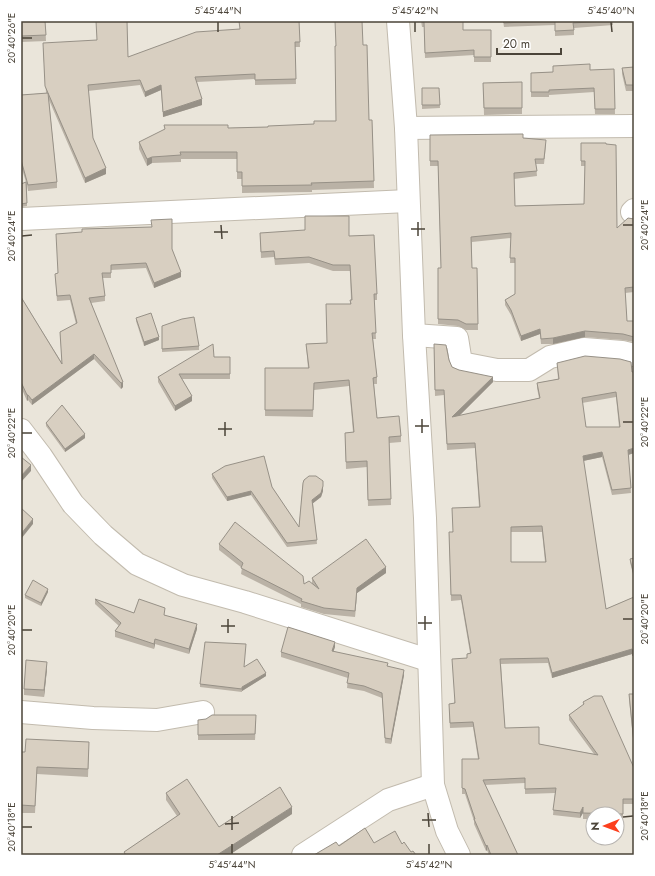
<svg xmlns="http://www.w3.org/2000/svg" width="655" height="876" font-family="Jost,sans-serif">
<rect width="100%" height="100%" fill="#f6f3ec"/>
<path fill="#eae5da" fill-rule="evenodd" d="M21,21H634V855H21ZM593,814H617V838H593Z"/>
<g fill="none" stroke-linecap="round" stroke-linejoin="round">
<g stroke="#c2bbae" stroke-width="24">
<g id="minor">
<polyline points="398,21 406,128 414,335 425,518 433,785 447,831 459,855"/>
<polyline points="406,128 634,126"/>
<polyline points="632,212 634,210"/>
<polyline points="21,219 408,201"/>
<polyline points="414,335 457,338 461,363 497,370 529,370 550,357 584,349 622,352 634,355"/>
<polyline points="21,430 41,456 73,504 103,535 137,564 183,585 245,602 428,660"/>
<polyline points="21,712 93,718 157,720 203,712"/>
<polyline points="303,855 388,800 433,785"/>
</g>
</g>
<use href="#minor" stroke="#fff" stroke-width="22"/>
</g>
<g fill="#bab2a6" fill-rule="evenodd">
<polygon points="21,21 45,21 46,41 21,42"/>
<polygon points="299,21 300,47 295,47 296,84 255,85 255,79 197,82 202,105 163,117 161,90 145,97 140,85 88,91 93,138 106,174 85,183 49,100 57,182 57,188 28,191 27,185 27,206 21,207 21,184 26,182 21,166 21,95 46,93 43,48 128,57 239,29"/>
<polygon points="421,21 463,21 463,30 491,30 491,62 474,62 474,55 425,58 424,27 422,27"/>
<polygon points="503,21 613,21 613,25 574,28 574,35 555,36 555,25 504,27"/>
<polygon points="363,45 369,120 372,120 374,188 312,190 312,192 242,193 242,179 237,179 237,159 181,159 181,162 152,163 147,166 139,149 139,142 228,128 268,127 314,124 336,121"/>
<polygon points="634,67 634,91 626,91 622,74 622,68"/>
<polygon points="614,69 615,114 595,114 594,92 549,95 549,97 531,97 531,73 553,72"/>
<polygon points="522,82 522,114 484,115 483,83"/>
<polygon points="422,88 439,88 440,108 422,109"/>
<polygon points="430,135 523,138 546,145 544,164 536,164 537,176 514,179 515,206 584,204 585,166 581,166 581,143 617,228 634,219 634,292 625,293 627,321 634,321 634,342 623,340 585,337 553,344 541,344 540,334 521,341 511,315 505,305 505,300 515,294 515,263 510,263 511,238 472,242 472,268 477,268 478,330 466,330 458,326 438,324 438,268 441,268 438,166 430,166"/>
<polygon points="260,233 349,236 377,294 377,300 374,300 376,339 373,339 377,377 377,384 374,384 377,418 401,436 401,442 389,443 391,505 368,506 367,467 346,469 345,433 353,432 349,386 314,390 313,417 265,416 265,368 308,368 306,344 327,343 350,304 351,300 350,271 333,271 309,263 275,265 274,257 261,258"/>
<polygon points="172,249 181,277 154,288 146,268 111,270 111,278 102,278 105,296 105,301 91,303 123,387 121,389 94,359 32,405 28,400 27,401 21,387 21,297 62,363 60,332 76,324 70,300 57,301 55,274"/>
<polygon points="136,318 159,340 144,346 136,321"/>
<polygon points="162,326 199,346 199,350 162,352"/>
<path d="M434,344L449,360L452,367L459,370L493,382L459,416L539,398L537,388V383L558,379L557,363L634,372V453L628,455L631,493L612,495L602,457L583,461L606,609L634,597V655L632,656V654L552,678L548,663L501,664L505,728L539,744L594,754L569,720V715L583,705V702L634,768V804H623V819H617V814H593V819H583V813L580,818L553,815L555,793L525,794V783L485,785L518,855H489L487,850L486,851L474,824V821L465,794H462V759H478L473,727L450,728L449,709L454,703L467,658V654L470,653L461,600L451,601L449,532H452L479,507L475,448L447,450L444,395L435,396ZM616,397L619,427H586L582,403ZM511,532H542L545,562H511Z"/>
<polygon points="214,357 230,357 230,379 182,379 192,401 175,411 158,382 158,377"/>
<polygon points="46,423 85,438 65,452 46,426"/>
<polygon points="212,474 272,487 299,527 303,483 323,491 321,497 313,503 317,544 287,547 251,495 227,501 212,478"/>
<polygon points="219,544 304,584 312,583 312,578 386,573 357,593 355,617 324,614 301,607 301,604 241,574 242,568 219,550"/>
<polygon points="634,558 634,578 630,562 630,559"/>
<polygon points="48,592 41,606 25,598 25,595"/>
<polygon points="95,599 134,613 165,615 197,629 189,654 155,644 154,649 115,637 115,631 119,626 95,604"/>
<polygon points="335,647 333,651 388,666 404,675 391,744 385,743 382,698 364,691 347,688 348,678 281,657 281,652"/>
<polygon points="244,667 266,676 242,691 242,692 200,687 200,684"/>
<polygon points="47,669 44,697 24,695 24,689"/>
<polygon points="629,694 634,694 634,748 629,699"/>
<polygon points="198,720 256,721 255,740 198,740"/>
<polygon points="89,750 88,777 37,774 35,813 21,813 21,752"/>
<polygon points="166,793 219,827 292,814 229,855 124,855 124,852 177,816 166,800"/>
</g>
<g fill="#979187">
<polygon points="161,85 161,90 145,97 145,92"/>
<polygon points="202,99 202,105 163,117 163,112"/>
<polygon points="152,157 152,163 147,166 147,159"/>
<polygon points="106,168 106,174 85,183 85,178"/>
<polygon points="181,272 181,277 154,288 154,283"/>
<polygon points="540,329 540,334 521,341 521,336"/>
<polygon points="585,331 585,337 553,344 553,338"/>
<polygon points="159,337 159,340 144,346 144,342"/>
<polygon points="94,354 94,359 32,405 32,400"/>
<polygon points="493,377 493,382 452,423 452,417"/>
<polygon points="123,382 123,387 121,389 121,383"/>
<polygon points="27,395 28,395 28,400 27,401"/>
<polygon points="192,396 192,401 175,411 175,406"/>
<polygon points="85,434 85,438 65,452 65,449"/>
<polygon points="634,448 634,453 628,455 628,450"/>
<polygon points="602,452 602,457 583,461 583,456"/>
<polygon points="31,465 31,471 21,482 21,476"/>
<polygon points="323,486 323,491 321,497 312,504 312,500"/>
<polygon points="251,491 251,495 227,501 227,497"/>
<polygon points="33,519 33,524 21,539 21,534"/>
<polygon points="386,567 386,573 357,593 355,617 357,588"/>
<polygon points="48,589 48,592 41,606 41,603"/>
<polygon points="197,624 197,629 189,654 189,649"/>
<polygon points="155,639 155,644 154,649 154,644"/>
<polygon points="335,642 335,647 332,656 332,651"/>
<polygon points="632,649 632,654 552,678 552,673"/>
<polygon points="632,650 634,650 634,655 632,656"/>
<polygon points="47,662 47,669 44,697 44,690"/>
<polygon points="404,670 404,675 391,744 391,739"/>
<polygon points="266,673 266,676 242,691 242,687"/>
<polygon points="292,807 292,814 229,855 217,855"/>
<polygon points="583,807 583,813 580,818 580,813"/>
<polygon points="487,845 487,850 486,851 486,846"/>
</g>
<g fill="#d8cfc1" stroke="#979187" fill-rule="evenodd">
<polygon points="21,21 45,21 46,35 21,36"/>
<polygon points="96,21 127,21 128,57 196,32 240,29 239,21 299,21 300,42 295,42 296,79 255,80 255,74 195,77 202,99 163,112 161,85 145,92 140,80 88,85 93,138 106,168 85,178 48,93 57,182 28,185 21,160 21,95 48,93 45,86 43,43 97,40"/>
<polygon points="335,21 362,21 363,45 367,45 369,120 372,120 374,181 311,183 312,185 242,186 242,172 237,172 237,152 180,152 181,155 152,157 147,159 139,142 165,129 164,125 228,125 228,128 268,127 268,126 314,124 314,121 336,121 335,46 336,46"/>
<polygon points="422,21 463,21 463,30 491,30 491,57 474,57 474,50 425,53 424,22 422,22"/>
<polygon points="503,21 544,21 504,23"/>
<polygon points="555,21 605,21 573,23 574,30 555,31"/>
<polygon points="590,64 590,70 614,69 615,109 595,109 594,88 549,90 549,92 531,92 531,73 553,72 553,66"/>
<polygon points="634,67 634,85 626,85 622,68"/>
<polygon points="522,82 522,108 484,108 483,83"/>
<polygon points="422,88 439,88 440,105 422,105"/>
<polygon points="523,134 523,138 546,140 544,159 535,159 537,171 514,173 515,206 584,204 585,161 581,161 581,143 606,143 606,144 616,145 617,228 628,218 634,219 634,287 625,288 627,321 634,321 634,337 623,334 585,331 553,338 541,339 540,329 521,336 511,310 505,300 515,294 515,258 510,258 511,233 471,237 472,268 477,268 478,324 466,324 458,320 438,319 438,268 441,268 438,161 430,161 430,135"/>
<polygon points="26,182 27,203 21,204 21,184"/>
<polygon points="305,216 349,216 349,236 374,235 377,294 374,294 376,333 372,333 377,377 373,378 377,418 399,416 401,436 389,437 391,499 368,500 367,461 346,462 345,433 354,432 349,380 314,383 313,410 265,410 265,368 309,368 306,344 327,343 326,304 351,304 350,300 352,300 350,265 333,265 309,257 275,259 274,251 261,252 260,233 305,230"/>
<polygon points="172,219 172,249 181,272 154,283 146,263 111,265 111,273 102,273 105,296 89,298 123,382 121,383 94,354 32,400 28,395 27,395 21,382 21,297 62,364 60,332 77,323 70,295 57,296 55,274 58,273 56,234 82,232 82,229 152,227 151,220"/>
<polygon points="151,313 159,337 144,342 136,318"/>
<polygon points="194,317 199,346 162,349 162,326 182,319"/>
<polygon points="213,344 214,357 230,357 230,374 179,374 192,396 175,406 158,377"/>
<path d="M434,344L446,345L449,360L452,367L459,370L493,377L452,417L540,398L537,383L559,379L557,363L585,356L620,359L631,362L632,372H634V448L628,450L631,488L612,490L602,452L583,456L606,609L634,597V650H632V649L552,673L548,658L500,659L505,728L539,727V744L598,755L569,715L584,704L583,702L594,696H602L634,768V799H623V814L583,813V807L580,813L553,810L556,788L525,789V778L483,780L518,855H491L487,845L486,846L474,819H475L465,789L462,788V759H479L473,722L450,723L449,704L455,703L452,659L467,658V654L471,653L461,595H451L449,532H453L452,508L480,507L475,443L447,444L444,390H435ZM616,392L620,427H586L582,398ZM542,526L546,562H511V527Z"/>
<polygon points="62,405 85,434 65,449 46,423"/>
<polygon points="264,456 272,487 299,527 303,483 304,480 309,476 316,476 323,481 323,486 321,493 312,500 317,540 287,543 251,491 227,497 212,474 225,466"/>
<polygon points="21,457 31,465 21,476"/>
<polygon points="21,508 33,519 21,534"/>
<polygon points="235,522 303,576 304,584 309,581 319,589 312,578 366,539 386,567 357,588 355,611 324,608 301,601 302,599 241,568 243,563 219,544"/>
<polygon points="634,558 634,575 630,559"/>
<polygon points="33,580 48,589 41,603 25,595"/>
<polygon points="95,599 134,613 139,599 165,608 164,615 197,624 189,649 155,639 154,644 115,631 121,623"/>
<polygon points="288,627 335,642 332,651 388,663 387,666 404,670 391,739 385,738 382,693 364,686 347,683 349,673 281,652"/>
<polygon points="205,642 246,644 244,667 257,659 266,673 242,687 242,689 200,684"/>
<polygon points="26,660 47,662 44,690 24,689"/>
<polygon points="629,694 634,694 634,743"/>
<polygon points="212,715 256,715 255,734 198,735 198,720 206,719"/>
<polygon points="26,739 89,742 88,769 37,767 35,806 21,805 21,752 25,752"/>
<polygon points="187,779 219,827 280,787 292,807 217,855 126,855 124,852 180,814 166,793"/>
<polygon points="365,828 374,843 395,831 402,844 404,842 411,852 413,851 416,855 314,855 336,842 339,846"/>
</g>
<path fill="none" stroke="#4b4439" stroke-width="1.5" d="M218,22V32M415,22V32M611,22L612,32M22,38H32M418,222V236M221,225L222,239M623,225H633M411,229H425M214,232H228M22,236L32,235M422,419V433M225,422V436M623,422H633M415,426H429M218,429H232M22,433H32M425,616V630M228,619V633M623,619H633M418,623H432M221,626H235M22,630H32M428,813L429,827M232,816V830M623,817L633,816M422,820H436M225,824L239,823M22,827H32M232,844V854M429,844V854"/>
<rect width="655" height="876" fill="none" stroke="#ffffff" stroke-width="44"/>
<g transform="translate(605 826) rotate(269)"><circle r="19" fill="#ffffff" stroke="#b7b4b0"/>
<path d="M0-3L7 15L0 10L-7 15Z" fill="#fc3f1d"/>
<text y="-6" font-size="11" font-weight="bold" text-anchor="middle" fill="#4b4439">N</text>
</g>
<path d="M497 48v6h64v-6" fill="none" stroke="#4b4439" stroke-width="2"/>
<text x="503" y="48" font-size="12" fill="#4b4439" stroke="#ffffff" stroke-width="3" paint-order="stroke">20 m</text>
<rect x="22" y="22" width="611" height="832" fill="none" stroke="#4b4439" stroke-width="1.5"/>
<g font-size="10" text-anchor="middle" fill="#4b4439">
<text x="218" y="14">5°45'44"N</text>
<text x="415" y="14">5°45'42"N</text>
<text x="611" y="14">5°45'40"N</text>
<text transform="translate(11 38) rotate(-90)" y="4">20°40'26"E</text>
<text transform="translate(644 225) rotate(-90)" y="4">20°40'24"E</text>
<text transform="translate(11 236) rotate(-90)" y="4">20°40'24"E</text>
<text transform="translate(644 422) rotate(-90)" y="4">20°40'22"E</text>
<text transform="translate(11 433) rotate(-90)" y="4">20°40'22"E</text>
<text transform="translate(644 619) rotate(-90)" y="4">20°40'20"E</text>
<text transform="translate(11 630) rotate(-90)" y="4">20°40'20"E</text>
<text transform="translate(644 816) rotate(-90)" y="4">20°40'18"E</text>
<text transform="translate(11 827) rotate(-90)" y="4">20°40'18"E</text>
<text x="232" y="868">5°45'44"N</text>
<text x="429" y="868">5°45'42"N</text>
</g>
</svg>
